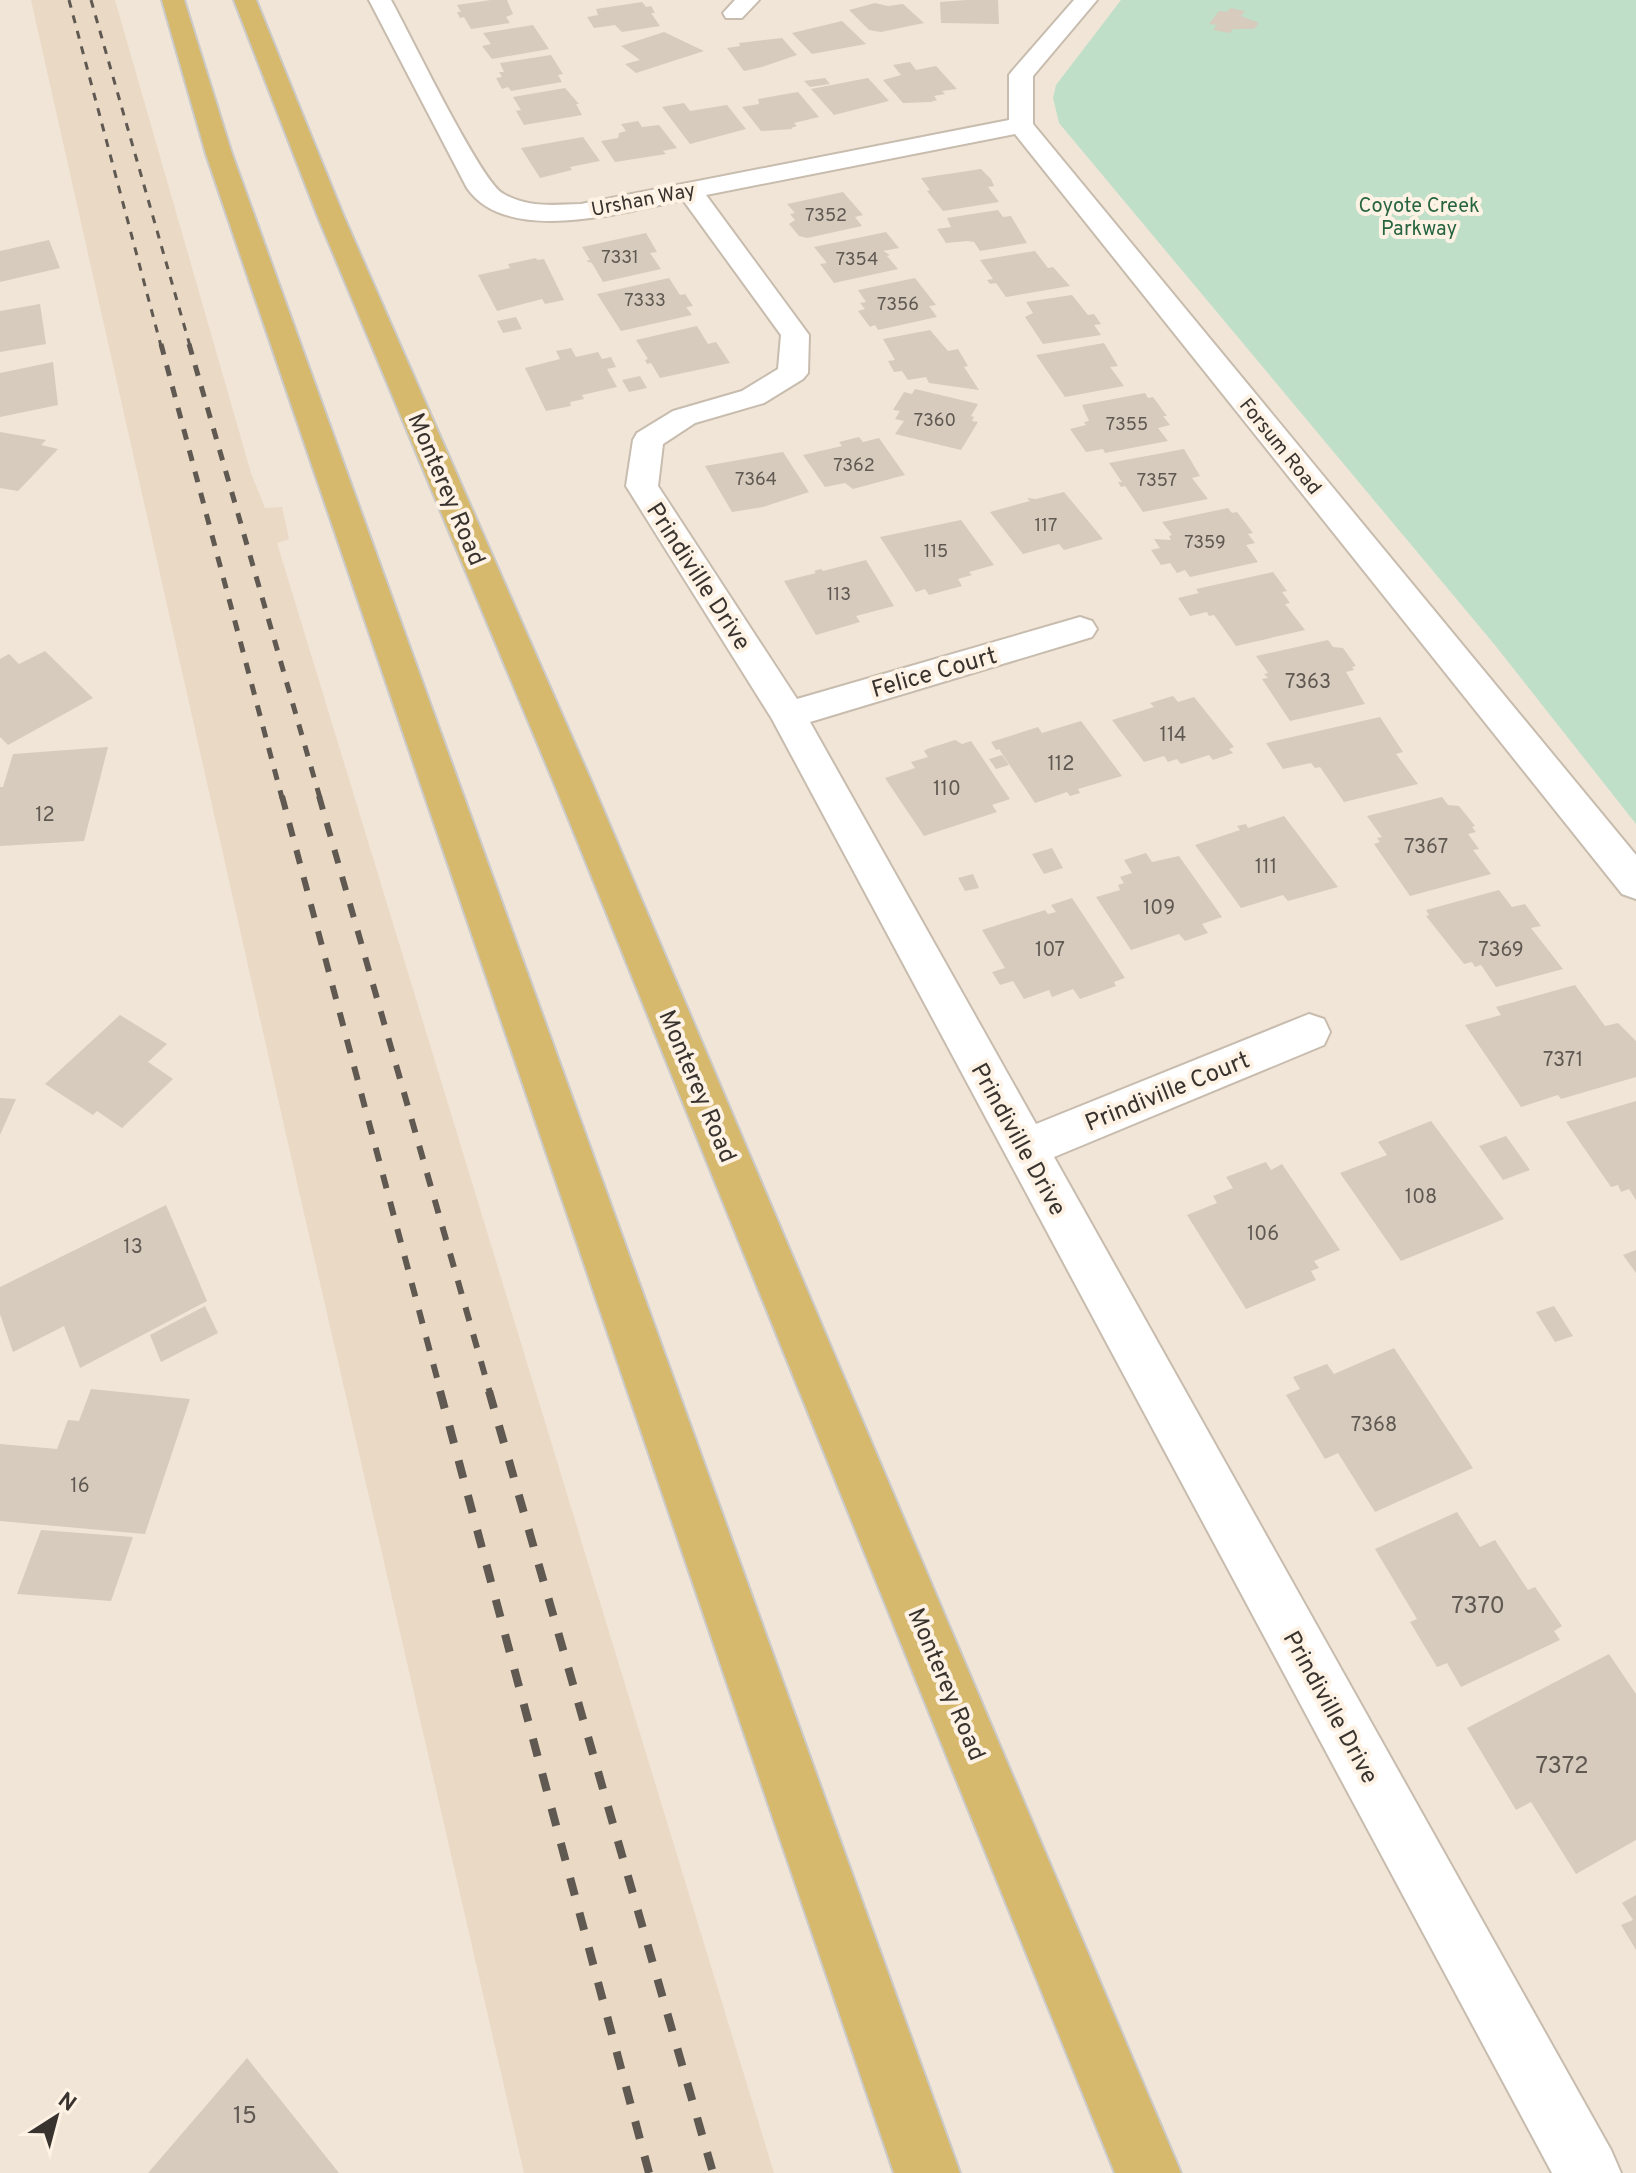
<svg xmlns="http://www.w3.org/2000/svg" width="1636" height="2173" font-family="Overpass,sans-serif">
<rect width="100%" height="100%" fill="#f1e5d7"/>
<polygon fill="#e9d9c5" points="31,0 115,0 251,473 265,508 282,507 289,539 277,543 774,2173 524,2173 290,1152"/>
<polygon fill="#c0dfc9" points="1121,0 1636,0 1636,824 1494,644 1059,123 1053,98 1056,85"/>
<g fill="#d6cbbd">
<polygon points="491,0 507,0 513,14 506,17 510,23 471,29 464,17 460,18 457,12 461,12 457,5"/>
<polygon points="967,0 998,0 999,24 941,23 940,2"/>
<polygon points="642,2 646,7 651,6 655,13 651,13 660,26 622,32 615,25 594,28 587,17 598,15 596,9"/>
<polygon points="875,3 888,6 903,4 924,23 881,32 869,30 849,10"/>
<polygon points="1230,8 1245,11 1241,16 1259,23 1254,29 1233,29 1230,33 1213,30 1217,25 1209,24 1219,11 1227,12"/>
<polygon points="842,21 866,44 812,54 792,33"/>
<polygon points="533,25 549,49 492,59 482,46 491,44 483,33"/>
<polygon points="664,32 704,51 636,73 625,64 640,60 621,46"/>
<polygon points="782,38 797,55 762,67 744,71 727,48 740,46 739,43"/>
<polygon points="551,55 563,74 558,75 562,82 511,91 508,87 502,89 496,78 502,77 499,72 504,72 500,63"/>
<polygon points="910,62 916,70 936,66 957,89 942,91 945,94 934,96 937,100 931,102 903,103 883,80 901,75 893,65"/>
<polygon points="825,78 830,84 810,87 804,81"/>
<polygon points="868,78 889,101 834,115 811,89"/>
<polygon points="565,88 579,104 576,104 582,115 524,125 516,111 521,110 513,97"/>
<polygon points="798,92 819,117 794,123 797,126 791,128 793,129 761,131 742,107 759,104 758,99"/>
<polygon points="684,103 690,111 727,105 746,129 690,144 662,107"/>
<polygon points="638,121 642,127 659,125 677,148 663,151 666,154 615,162 601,141 618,138 619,133 626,131 621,124"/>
<polygon points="583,137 600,161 570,167 572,170 540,178 521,148"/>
<polygon points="981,169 991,179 994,186 988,187 999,202 943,211 927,191 930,190 921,178"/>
<polygon points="843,192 863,215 855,217 862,226 807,238 799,236 789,224 795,220 790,214 795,213 787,204"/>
<polygon points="998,210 1003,217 1011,216 1027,243 980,251 974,242 968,241 946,243 937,229 951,227 947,218"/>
<polygon points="886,232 899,248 883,251 890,255 887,256 898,269 834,283 820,264 827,263 814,247"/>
<polygon points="646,233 657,252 650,253 661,269 603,282 592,263 586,261 590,260 582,247"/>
<polygon points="49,240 60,268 0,282 0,251"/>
<polygon points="1035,251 1048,268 1053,267 1070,286 1006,297 996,283 990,284 987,280 993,279 980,260"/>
<polygon points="536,258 537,260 544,259 564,300 545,304 542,299 497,311 478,275 510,268 508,264"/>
<polygon points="669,278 680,295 685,294 693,306 686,307 692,315 621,331 597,294"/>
<polygon points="915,278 936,305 929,306 937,317 878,330 875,325 870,327 858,311 865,309 860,303 866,302 858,290"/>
<polygon points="1072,295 1088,315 1094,314 1101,324 1094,325 1101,335 1043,344 1025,317 1033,313 1026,302"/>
<polygon points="40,304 46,344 0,352 0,311"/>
<polygon points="516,317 522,329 503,333 497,321"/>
<polygon points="697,326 708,344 716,342 730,363 660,378 651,363 647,364 645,360 648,359 636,340"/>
<polygon points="930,330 948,351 958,349 968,366 964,367 979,390 929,383 926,377 908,380 902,371 894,372 888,361 895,360 883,339"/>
<polygon points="1104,343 1118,366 1110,367 1124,386 1065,397 1036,355"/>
<polygon points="571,348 576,357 598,352 602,359 611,357 616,367 607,369 617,387 582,395 584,399 570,402 571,406 546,411 525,368 560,359 556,351"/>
<polygon points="53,362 58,405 0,417 0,373"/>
<polygon points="640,376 647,388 629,392 622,380"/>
<polygon points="915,389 978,404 971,416 974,417 972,421 978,422 961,450 895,434 904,421 895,419 900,411 893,410 904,392 912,394"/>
<polygon points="1145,393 1148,398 1153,397 1167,416 1163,416 1170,425 1158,428 1168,441 1105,453 1103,449 1086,452 1070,429 1086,425 1084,422 1089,421 1082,405"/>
<polygon points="0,432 46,440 41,445 58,449 18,491 0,488"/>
<polygon points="859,437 863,442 879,438 905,475 853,489 845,483 825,487 803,455 842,446 839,442"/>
<polygon points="1184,449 1200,476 1192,478 1208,499 1143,512 1125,486 1121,487 1118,482 1122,482 1109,463"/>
<polygon points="783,452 809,492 763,507 732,512 705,466"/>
<polygon points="1064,492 1103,539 1064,550 1059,544 1023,554 990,512 1030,501 1027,498 1036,499"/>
<polygon points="1228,508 1232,513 1237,512 1253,533 1248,534 1255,543 1246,545 1258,562 1190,577 1185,570 1177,573 1170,563 1161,565 1151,550 1160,548 1154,539 1171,540 1169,536 1172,535 1162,522"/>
<polygon points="961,520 994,565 969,572 972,575 958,579 962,586 929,595 925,589 916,592 880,537"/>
<polygon points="866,560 894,606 856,616 860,622 816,635 784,581 816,573 814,571 821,569 823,571"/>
<polygon points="1273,572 1287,591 1282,592 1290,603 1285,604 1305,630 1236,646 1214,615 1209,616 1207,612 1190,616 1178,598 1199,593 1196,589"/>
<polygon points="1328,640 1333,647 1343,648 1356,666 1352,667 1354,670 1346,672 1365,704 1290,721 1262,679 1268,678 1264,674 1268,673 1256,656"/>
<polygon points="45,651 93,698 8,745 0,737 0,659 9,654 19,664"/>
<polygon points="1173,696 1178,702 1194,697 1234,747 1229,749 1233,753 1213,760 1209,755 1181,764 1177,759 1168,762 1164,756 1144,762 1112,720 1154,707 1150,703"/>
<polygon points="1380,717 1403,752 1396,754 1418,784 1344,802 1320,767 1315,768 1311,763 1283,769 1266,743"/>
<polygon points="1081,721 1122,776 1078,789 1080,793 1070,796 1067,792 1035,803 999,749 996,750 991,742 1038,727 1042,733"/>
<polygon points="955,740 962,744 971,741 1010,799 992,805 997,812 924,836 885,778 915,768 911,762 928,757 924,751 927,749"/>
<polygon points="108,747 84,841 0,846 0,787 3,787 13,754"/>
<polygon points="1002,755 1009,765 996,769 989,759"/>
<polygon points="1442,797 1448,805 1459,806 1475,826 1472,827 1476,832 1468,834 1479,849 1473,850 1491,874 1410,896 1374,844 1380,842 1377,838 1382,837 1367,816"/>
<polygon points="1284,816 1338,887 1288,901 1283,895 1241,908 1195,845 1240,830 1237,826 1246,824 1248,828"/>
<polygon points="1052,848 1063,868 1044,874 1032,854"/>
<polygon points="1146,853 1152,862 1179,856 1222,917 1202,924 1208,933 1185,941 1179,934 1131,950 1096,897 1120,890 1118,885 1124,883 1120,877 1132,873 1124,860"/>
<polygon points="973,874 979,888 965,891 958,878"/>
<polygon points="1499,890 1512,907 1525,904 1541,926 1531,928 1563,969 1496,987 1481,965 1475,967 1472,962 1464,964 1426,916 1429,915 1426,910"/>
<polygon points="1072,898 1125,978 1114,982 1116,986 1080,999 1073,989 1052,997 1049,990 1024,999 1013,981 1000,985 992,972 1005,968 982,930 1045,910 1048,914 1056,912 1051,905"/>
<polygon points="1575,985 1605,1026 1618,1023 1636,1041 1636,1077 1561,1099 1558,1095 1521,1107 1465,1025 1501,1015 1496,1007"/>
<polygon points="120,1015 167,1044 148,1062 173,1079 122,1128 97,1111 93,1115 45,1084"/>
<polygon points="0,1098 16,1099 0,1135"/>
<polygon points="1636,1101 1636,1200 1629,1189 1621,1192 1618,1185 1611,1187 1566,1122"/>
<polygon points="1431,1121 1504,1219 1401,1261 1340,1173 1387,1155 1378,1142"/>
<polygon points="1506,1136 1530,1170 1503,1180 1479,1146"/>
<polygon points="1266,1162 1271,1170 1282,1164 1340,1250 1314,1261 1319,1268 1311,1271 1316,1280 1246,1309 1187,1215 1217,1203 1213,1196 1233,1188 1226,1177"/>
<polygon points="166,1205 207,1301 80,1368 64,1326 13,1352 0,1314 0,1287"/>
<polygon points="1636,1250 1636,1273 1623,1255"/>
<polygon points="205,1306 218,1333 161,1362 150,1335"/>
<polygon points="1554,1306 1573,1336 1555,1342 1536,1312"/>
<polygon points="1394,1348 1473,1468 1375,1512 1338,1453 1325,1459 1286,1395 1300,1389 1293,1377 1327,1364 1334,1374"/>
<polygon points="91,1389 190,1399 145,1534 0,1521 0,1444 57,1449 68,1420 79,1421"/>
<polygon points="1457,1512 1480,1547 1495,1540 1528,1590 1535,1587 1562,1626 1554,1631 1560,1640 1461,1687 1447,1663 1437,1667 1410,1622 1417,1619 1375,1549"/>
<polygon points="41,1530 133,1537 111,1601 17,1594"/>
<polygon points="1609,1654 1636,1694 1636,1840 1576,1874 1531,1802 1516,1810 1467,1728"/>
<polygon points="1636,1895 1636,1950 1621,1925 1633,1920 1622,1903"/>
<polygon points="247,2058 339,2173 148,2173"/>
</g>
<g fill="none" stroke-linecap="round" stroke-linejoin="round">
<g stroke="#c7bcae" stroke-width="4">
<g id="minor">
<path d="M369,0H391C410,34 479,178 502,193C526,208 554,205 581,204L1009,120V75L1013,70L1074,0H1097L1033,76V124L1636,855V899L1622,894L1015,134L706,195L809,335L808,373L803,379L764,403L695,423L663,444L658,486L797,699L1080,617L1092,621L1097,629L1092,637L810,722L1036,1124L1309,1014L1324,1019L1330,1032L1324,1045L1054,1157L1611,2150L1621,2173H1552L772,719L626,486L633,440L637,433L673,411L742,391L778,369L781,335L683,200C626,211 508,247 467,188Z"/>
<polygon points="735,0 759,0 742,18 726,18 723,13"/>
</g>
</g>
<g stroke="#cbcac9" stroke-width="4">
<g id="major">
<polygon points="162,0 184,0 232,154 960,2173 894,2173 206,154"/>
<polygon points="234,0 256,0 344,217 592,783 1181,2173 1115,2173 554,783 318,217"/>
</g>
</g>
<use href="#minor" fill="#fff" fill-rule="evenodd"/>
<use href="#major" fill="#d6b96d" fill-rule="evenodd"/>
<g stroke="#5f5952" stroke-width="3" stroke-dasharray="8 8" stroke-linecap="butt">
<polyline points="69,0 161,346"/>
<polyline points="91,0 190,346"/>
</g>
<g stroke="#5f5952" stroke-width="5" stroke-dasharray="11 11" stroke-linecap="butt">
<polyline points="161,344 282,798"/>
<polyline points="189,344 320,798"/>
</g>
<g stroke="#5f5952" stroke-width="6" stroke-dasharray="14 14" stroke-linecap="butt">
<polyline points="282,796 441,1393"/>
<polyline points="319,796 490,1393"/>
</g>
<g stroke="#5f5952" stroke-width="8" stroke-dasharray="18 18" stroke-linecap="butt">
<polyline points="440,1391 649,2173"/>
<polyline points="489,1391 713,2173"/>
</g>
</g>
<g text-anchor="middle" stroke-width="8" stroke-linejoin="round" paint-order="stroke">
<g font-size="18" fill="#605952">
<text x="826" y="221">7352</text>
<text x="620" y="263">7331</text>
<text x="857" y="265">7354</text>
<text x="645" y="306">7333</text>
<text x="898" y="310">7356</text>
<text x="935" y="426">7360</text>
<text x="1127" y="430">7355</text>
<text x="854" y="471">7362</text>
<text x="756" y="485">7364</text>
<text x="1157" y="486">7357</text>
<text x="1046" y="531">117</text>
<text x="1205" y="548">7359</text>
<text x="936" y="557">115</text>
<text x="839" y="600">113</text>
</g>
<g font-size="20" fill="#38332e" stroke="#fef2e4">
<text transform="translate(643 199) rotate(-11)" y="7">Urshan Way</text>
<text transform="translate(1281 446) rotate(51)" y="7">Forsum Road</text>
</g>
<g font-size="20" fill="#25643f" stroke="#fef2e4">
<text x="1419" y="212">Coyote Creek<tspan x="1419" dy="23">Parkway</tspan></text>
</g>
<g font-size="20" fill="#605952">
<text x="1308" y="688">7363</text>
<text x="1173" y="741">114</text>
<text x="1061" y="770">112</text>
<text x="947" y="795">110</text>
<text x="45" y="821">12</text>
<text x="1426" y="853">7367</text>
<text x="1266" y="873">111</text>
<text x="1159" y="914">109</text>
<text x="1050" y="956">107</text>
<text x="1501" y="956">7369</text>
<text x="1563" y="1066">7371</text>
<text x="1421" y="1203">108</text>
<text x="1263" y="1240">106</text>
<text x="133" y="1253">13</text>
<text x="1374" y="1431">7368</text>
<text x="80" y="1492">16</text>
</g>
<g font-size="24" fill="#38332e" stroke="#fef2e4">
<text transform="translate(447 489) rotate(67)" y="8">Monterey Road</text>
<text transform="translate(699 576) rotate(57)" y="8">Prindiville Drive</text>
<text transform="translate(934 672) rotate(-16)" y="8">Felice Court</text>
<text transform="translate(698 1086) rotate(67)" y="8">Monterey Road</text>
<text transform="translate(1167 1091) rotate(-22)" y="8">Prindiville Court</text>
<text transform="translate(1019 1139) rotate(61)" y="8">Prindiville Drive</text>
<text transform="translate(947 1684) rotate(67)" y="8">Monterey Road</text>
<text transform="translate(1331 1707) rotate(61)" y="8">Prindiville Drive</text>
</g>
<g font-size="24" fill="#605952">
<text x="1478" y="1613">7370</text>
<text x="1562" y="1773">7372</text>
<text x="245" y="2123">15</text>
</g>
</g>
<g transform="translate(56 2117) rotate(36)" stroke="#fef2e4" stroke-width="6" paint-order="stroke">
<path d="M0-6L14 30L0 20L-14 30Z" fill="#38332e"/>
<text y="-12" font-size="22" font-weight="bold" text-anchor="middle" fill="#38332e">N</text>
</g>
</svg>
